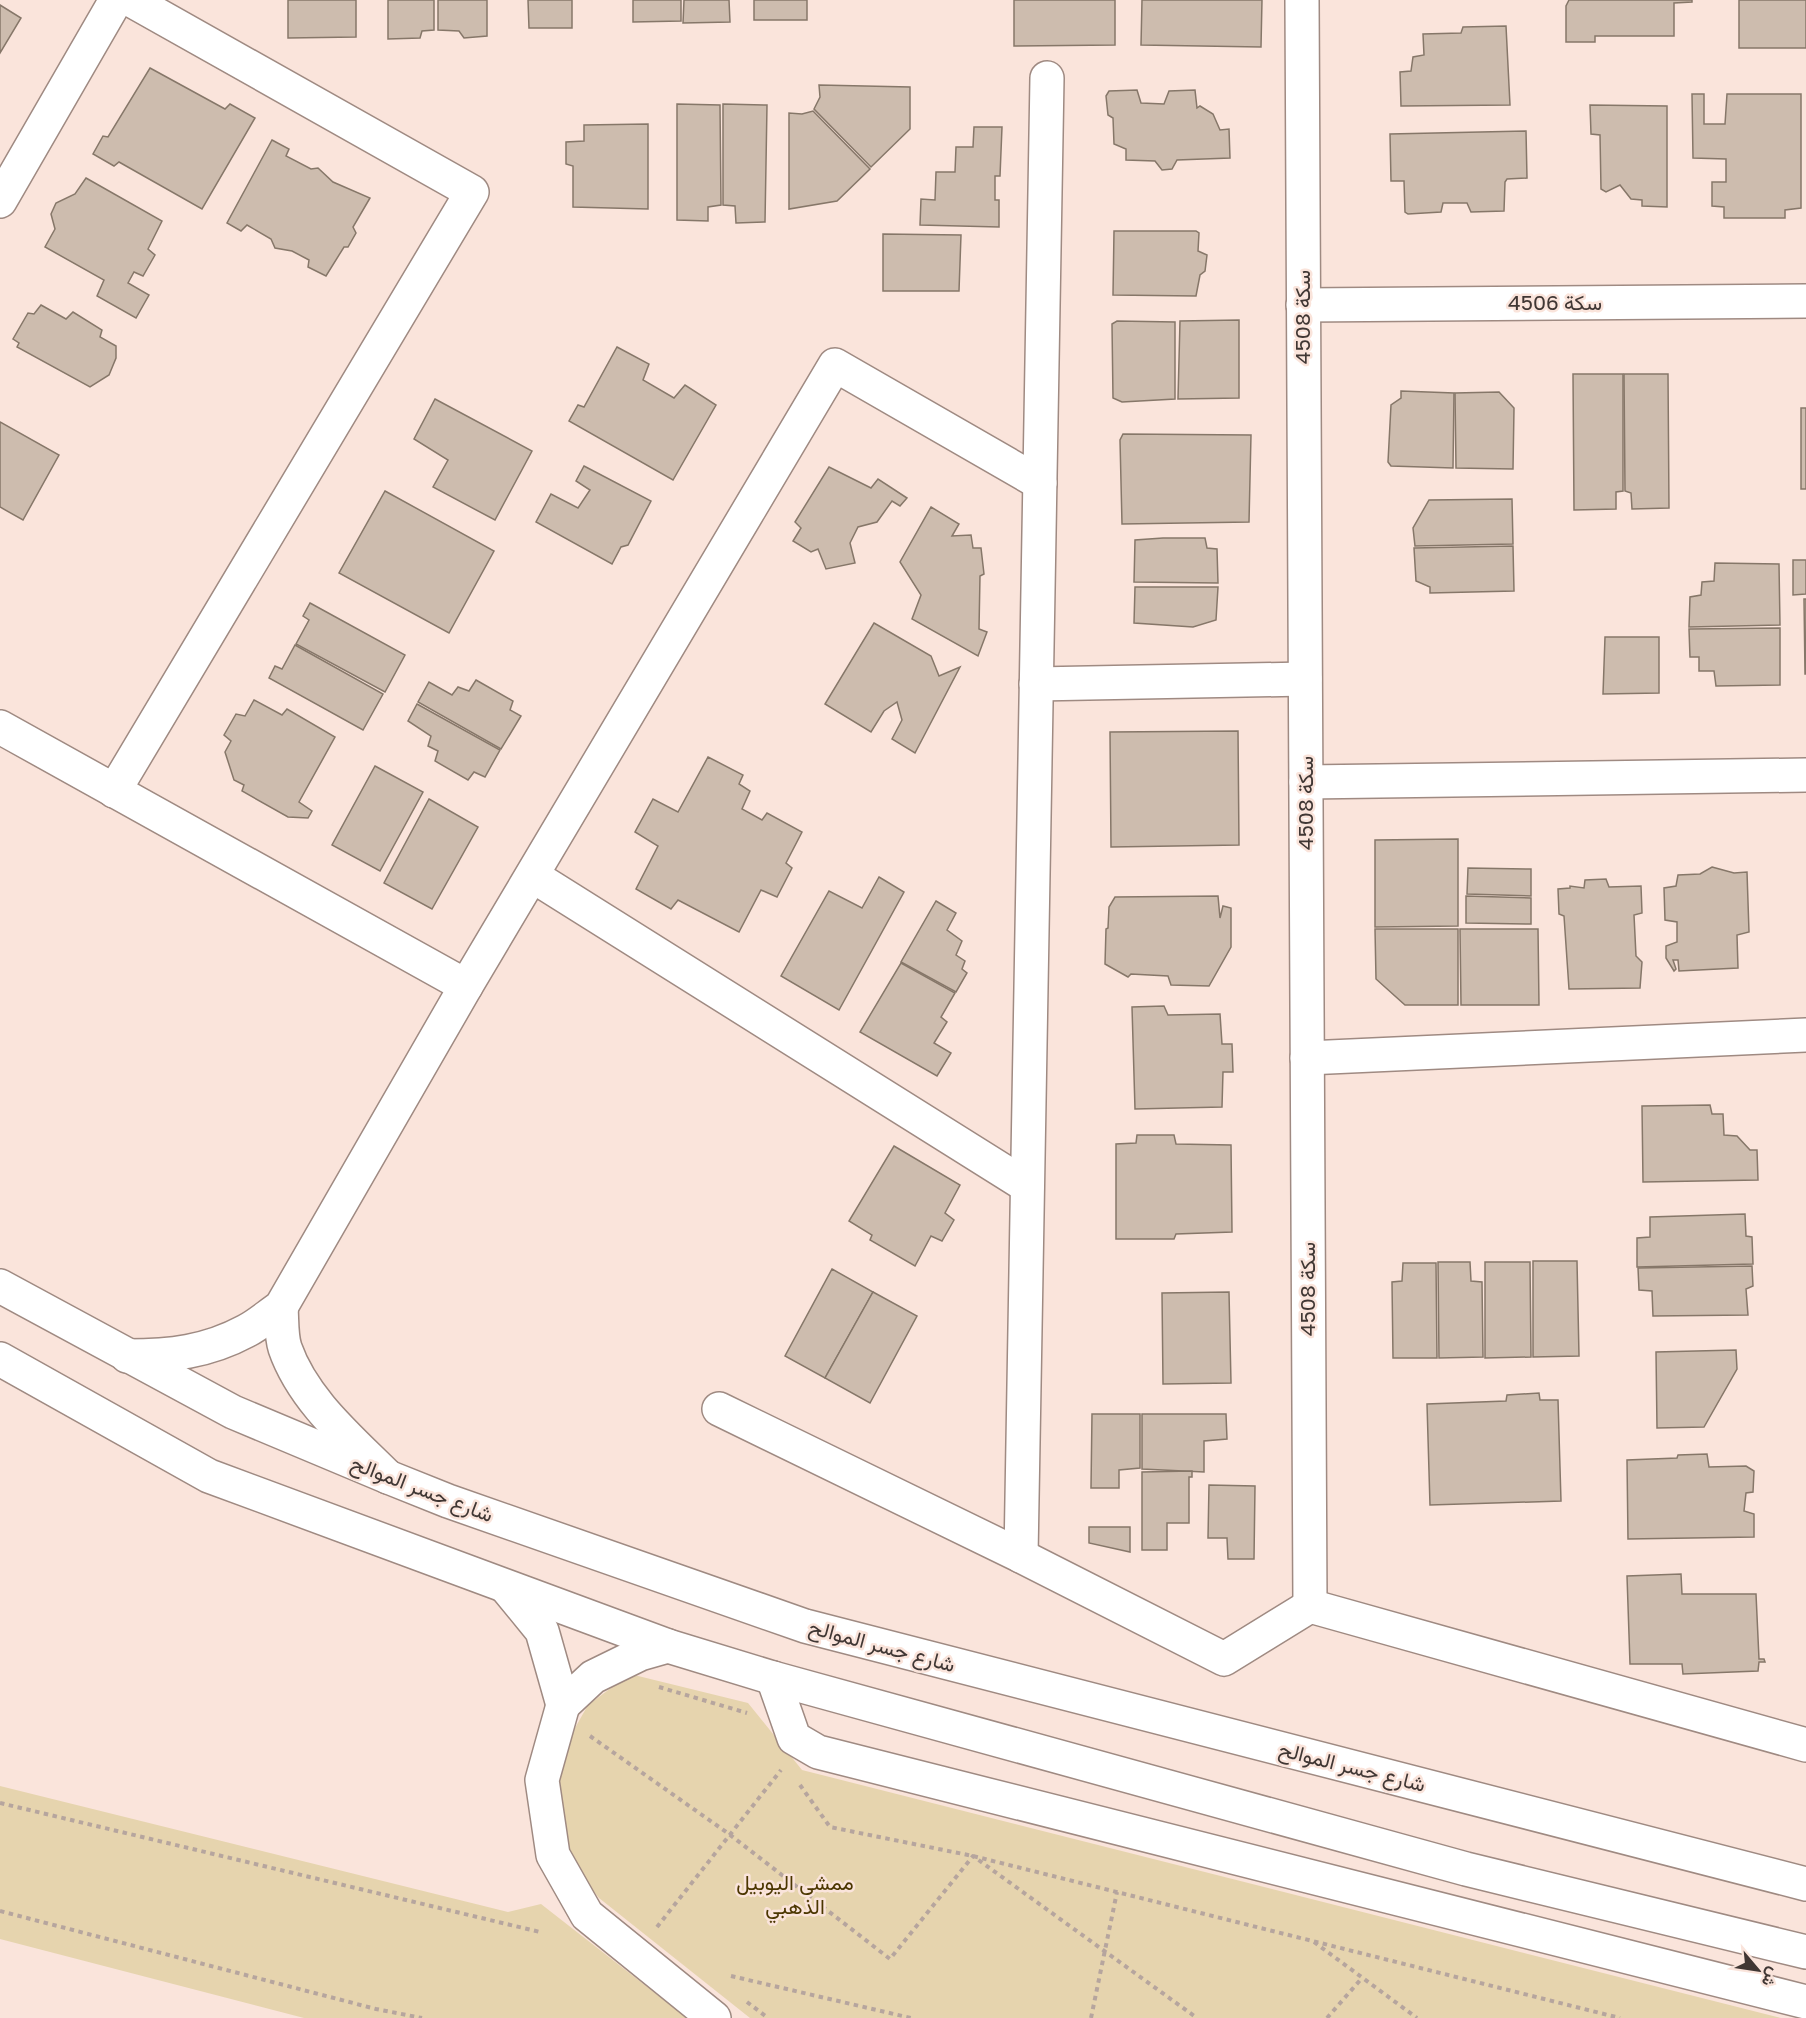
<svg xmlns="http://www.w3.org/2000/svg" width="1806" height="2018" font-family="'Golos Text',Vazirmatn,sans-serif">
<rect width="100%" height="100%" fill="#fae4db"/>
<g fill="#e6d4ae">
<polygon points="630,1674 748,1703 802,1770 1781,2018 750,2018 599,1898 567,1858 559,1836 558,1758 588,1705"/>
<polygon points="0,1786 508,1912 541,1904 687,2018 304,2018 0,1939"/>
</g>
<g fill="#cdbcae" stroke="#867769" stroke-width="1.5">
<polygon points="288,0 356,0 356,37 288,38"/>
<polygon points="388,0 434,0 434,30 422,31 420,38 388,39"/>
<polygon points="438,0 487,0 487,36 464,38 459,31 438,30"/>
<polygon points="528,0 572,0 572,28 529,28"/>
<polygon points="633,0 681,0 681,21 633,22"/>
<polygon points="684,0 729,0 730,22 683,23"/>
<rect x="754" y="0" width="53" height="20"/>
<polygon points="1014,0 1115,0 1115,45 1014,46"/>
<polygon points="1142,0 1262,0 1261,47 1141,45"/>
<polygon points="1569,0 1692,0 1692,2 1674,3 1674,36 1595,36 1595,42 1566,42 1566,6"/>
<rect x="1739" y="0" width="67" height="48"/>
<polygon points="0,5 21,18 0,53"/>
<polygon points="1506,26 1510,105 1401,106 1400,72 1411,71 1413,57 1424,55 1423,34 1461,33 1463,27"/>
<polygon points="150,68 225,109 230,104 255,118 202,209 119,162 114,166 93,154 103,136 108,137"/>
<polygon points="819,85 910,87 910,129 871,167 814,109 820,97"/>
<polygon points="1137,90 1141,103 1164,104 1169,91 1195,90 1197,108 1200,106 1213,114 1220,130 1229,129 1230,158 1177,160 1172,169 1162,170 1155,161 1126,160 1126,149 1114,144 1113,118 1108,115 1106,96 1109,91"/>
<polygon points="1692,94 1704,94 1704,124 1725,124 1727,94 1801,94 1801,208 1785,210 1785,218 1724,218 1724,207 1712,206 1712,182 1726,182 1726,159 1693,158"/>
<polygon points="677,104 720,105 721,205 708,207 708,221 677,220"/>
<polygon points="723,104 767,105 765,222 736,223 735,206 723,205"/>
<polygon points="1590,105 1667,106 1667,207 1642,206 1642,200 1631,199 1620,185 1606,192 1601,189 1600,135 1591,134"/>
<polygon points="813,111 870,169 837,201 789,209 789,113 802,114"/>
<polygon points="648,124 648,209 573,207 573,166 566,164 566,142 584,141 584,125"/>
<polygon points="974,127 1002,127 1000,176 995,176 995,200 999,200 999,227 920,225 921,199 935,200 936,172 955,172 956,147 973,147"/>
<polygon points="1526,131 1527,178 1507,179 1505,182 1504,211 1471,212 1467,203 1443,203 1441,212 1408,214 1405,212 1404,181 1391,181 1390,134"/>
<polygon points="272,140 289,149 286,156 311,169 318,168 333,182 370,198 353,227 356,233 348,247 344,247 326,276 308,267 309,260 292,251 275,248 271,239 247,225 241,231 227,223"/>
<polygon points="86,178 162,221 148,249 155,255 143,276 134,272 128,283 149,295 136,318 97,296 104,280 45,247 55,229 51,214 56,203 75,194"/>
<polygon points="1114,231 1196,231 1199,233 1198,251 1207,255 1205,271 1200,275 1196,296 1113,295"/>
<polygon points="883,234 961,235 959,291 883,291"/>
<polygon points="41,305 66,319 73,312 102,330 100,337 116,346 116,358 109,375 90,387 17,347 19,343 13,339 28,313 34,314"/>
<polygon points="1239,320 1239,398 1178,399 1180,321"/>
<polygon points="1117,321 1175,322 1175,399 1122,402 1113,398 1112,324"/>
<polygon points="617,347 649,364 643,380 674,398 685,385 716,405 673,480 569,421 578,405 584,407"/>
<polygon points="1573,374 1623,374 1623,491 1616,492 1616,509 1574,510"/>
<polygon points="1624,374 1668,374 1669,508 1632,509 1631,493 1625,491"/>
<polygon points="1401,391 1454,393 1453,468 1391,466 1388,462 1391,405 1401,398"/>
<polygon points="1499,392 1514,408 1513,469 1456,468 1455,393"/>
<polygon points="435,399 532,451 495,520 433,487 448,460 414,439"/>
<rect x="1801" y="408" width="5" height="81"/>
<polygon points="0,422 59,455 23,520 0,507"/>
<polygon points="1123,434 1251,435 1249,522 1122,524 1120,440"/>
<polygon points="584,466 651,501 628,545 621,547 612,564 536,522 551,494 578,508 590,490 576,481"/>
<polygon points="829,467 871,488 878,479 907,498 900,506 892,501 877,522 858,527 850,543 855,563 826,569 818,549 811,552 793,541 801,528 795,522"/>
<polygon points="385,491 494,551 449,633 339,573"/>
<polygon points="1512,499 1513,544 1415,546 1413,528 1429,500"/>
<polygon points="931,507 959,524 952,536 971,535 973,548 981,548 984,574 980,576 979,629 987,632 978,656 912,619 921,595 900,562"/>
<polygon points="1163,538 1205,538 1207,548 1217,549 1218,583 1134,582 1135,540"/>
<polygon points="1513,546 1514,591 1430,593 1430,587 1416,581 1414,548"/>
<polygon points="1793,560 1806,560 1806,594 1793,595"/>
<polygon points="1715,563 1779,564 1780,625 1689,627 1690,597 1701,595 1702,582 1714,581"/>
<polygon points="1135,587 1218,587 1216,620 1193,627 1134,623"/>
<polygon points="1804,599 1806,599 1806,674 1805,674"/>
<polygon points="310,603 405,655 385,692 296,644 309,620 303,616"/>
<polygon points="874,623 931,656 939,676 960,667 915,753 892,739 902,720 897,702 884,711 871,732 825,704"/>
<polygon points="1780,628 1780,685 1716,686 1714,671 1699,671 1699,657 1690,657 1689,629"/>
<polygon points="1605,637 1659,637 1659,693 1603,694"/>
<polygon points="295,645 383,694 363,730 269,678 275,666 282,669"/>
<polygon points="476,680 513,701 510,710 521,716 501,749 418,702 429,682 452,695 458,687 469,691"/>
<polygon points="254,700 282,715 287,709 335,737 299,802 312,811 308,818 288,817 242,791 244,785 234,780 225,752 231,741 224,735 236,714 245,716"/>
<polygon points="417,704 500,750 485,777 474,772 468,780 435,761 438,751 428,746 431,736 408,721"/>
<polygon points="1238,731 1239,845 1111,847 1110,732"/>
<polygon points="708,757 743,775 739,784 750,791 742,809 762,820 767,813 802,832 786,863 792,868 777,897 761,890 739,932 678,900 671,909 636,889 658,846 635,832 653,799 678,812"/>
<polygon points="375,766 423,792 380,871 332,845"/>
<polygon points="429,799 478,827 432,909 384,883"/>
<polygon points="1458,839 1458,926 1375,927 1375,840"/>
<polygon points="1712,867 1734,873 1747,872 1749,932 1737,935 1738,968 1679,971 1678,960 1673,960 1676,969 1674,971 1666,958 1666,946 1677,942 1677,922 1665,920 1664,888 1676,886 1678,875 1700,874"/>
<polygon points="1468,868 1531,869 1531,896 1467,894"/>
<polygon points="879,877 904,892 839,1010 781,976 829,891 862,908"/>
<polygon points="1606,879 1609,887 1641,886 1642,913 1634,915 1636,956 1642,962 1640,988 1569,989 1564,916 1559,914 1558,889 1570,888 1570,886 1584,888 1585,880"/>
<polygon points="1218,896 1220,918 1223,906 1231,908 1231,947 1209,986 1171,985 1168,976 1131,974 1128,977 1105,964 1106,929 1108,928 1109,907 1115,897"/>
<polygon points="1466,896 1531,898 1531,924 1466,923"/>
<polygon points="936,901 956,913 947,930 962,941 956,955 965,961 962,969 967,973 956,992 901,962"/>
<polygon points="1375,929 1458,929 1458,1005 1405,1005 1376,979"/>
<polygon points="1460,929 1538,929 1539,1005 1461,1005"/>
<polygon points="901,963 955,993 941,1017 947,1022 934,1043 951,1053 937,1076 860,1032"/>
<polygon points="1164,1006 1168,1015 1220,1014 1222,1044 1232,1044 1233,1072 1223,1072 1222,1107 1135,1109 1132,1007"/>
<polygon points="1710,1105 1712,1114 1723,1114 1724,1135 1737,1136 1750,1150 1757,1150 1758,1180 1643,1182 1642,1106"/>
<polygon points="1137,1135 1174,1135 1176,1144 1231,1145 1232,1232 1176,1234 1174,1239 1116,1239 1116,1144 1136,1143"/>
<polygon points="894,1146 960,1185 945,1213 954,1220 942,1241 931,1236 915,1266 870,1240 872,1235 849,1221"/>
<polygon points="1745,1214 1746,1236 1752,1237 1753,1264 1637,1267 1637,1238 1650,1237 1650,1217"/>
<polygon points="1533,1261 1577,1261 1579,1356 1533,1357"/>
<polygon points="1438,1262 1470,1262 1471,1281 1482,1282 1483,1357 1439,1358"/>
<polygon points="1485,1262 1530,1262 1531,1357 1485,1358"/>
<polygon points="1403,1263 1436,1263 1437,1358 1393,1358 1392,1282 1402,1281"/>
<polygon points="1752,1266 1753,1286 1746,1289 1748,1315 1653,1316 1652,1291 1639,1290 1638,1268"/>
<polygon points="832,1269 873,1292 825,1378 785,1356"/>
<polygon points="873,1292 917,1316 870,1403 825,1378"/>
<polygon points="1229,1292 1231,1383 1163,1384 1162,1293"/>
<polygon points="1736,1350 1737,1369 1704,1427 1657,1428 1656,1352"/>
<polygon points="1539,1393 1540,1400 1558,1400 1561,1501 1430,1505 1427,1404 1506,1401 1507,1395"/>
<polygon points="1092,1414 1140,1414 1140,1468 1119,1470 1119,1488 1091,1488"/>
<polygon points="1142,1414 1226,1414 1227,1439 1204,1441 1204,1472 1142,1469"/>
<polygon points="1707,1454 1709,1467 1746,1466 1754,1471 1753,1492 1746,1493 1744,1511 1754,1514 1754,1537 1628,1539 1627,1460 1677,1458 1678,1455"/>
<polygon points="1192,1471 1192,1477 1189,1477 1189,1523 1167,1523 1167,1550 1142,1550 1142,1472"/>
<polygon points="1209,1485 1255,1486 1254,1559 1228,1559 1227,1538 1208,1538"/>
<polygon points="1089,1527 1130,1527 1130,1552 1089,1543"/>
<polygon points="1681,1574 1682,1594 1756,1594 1759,1659 1764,1659 1765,1662 1759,1662 1758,1671 1683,1674 1682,1664 1630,1664 1627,1576"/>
</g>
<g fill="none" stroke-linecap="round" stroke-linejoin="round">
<g stroke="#9f8a82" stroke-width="36">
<g id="minor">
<polyline points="1302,0 1310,1606"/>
<polyline points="0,201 116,0"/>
<polyline points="1303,305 1806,301"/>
<polyline points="1036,684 1305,679"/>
<polyline points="0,727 466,986"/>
<polyline points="1306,782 1806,775"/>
<polyline points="114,791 472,192 131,0"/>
<polyline points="533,876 1027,1186"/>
<polyline points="1307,1058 1806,1035"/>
<path d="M281,1307C282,1320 281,1336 285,1348C303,1400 350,1439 388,1477"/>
<path d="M127,1356C170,1356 207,1352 246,1331C258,1325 269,1315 281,1307L466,986L835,365L1040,483"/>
<polyline points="719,1409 1021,1556 1224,1659 1310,1606 1806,1745"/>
<polyline points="1021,1556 1047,78"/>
<polyline points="773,1678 794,1738 818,1752 1806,2002"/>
<polyline points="563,1705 542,1780 553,1855 587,1915 714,2018"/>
</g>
</g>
<g stroke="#9f8a82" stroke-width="36">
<g id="major">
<polyline points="0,1286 233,1412 388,1477 448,1501 805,1626 1806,1884"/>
<polyline points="0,1359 209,1476 668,1646 773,1678 1466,1869 1806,1952"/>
<polyline points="506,1587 542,1631 563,1705 593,1677 640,1654 668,1646"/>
</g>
</g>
<g stroke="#b6a59e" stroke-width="4" stroke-dasharray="4.5 4.5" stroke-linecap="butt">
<polyline points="659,1687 747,1713"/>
<polyline points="590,1736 729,1834 890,1959 973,1856 1197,2018"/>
<polyline points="800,1785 830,1827 973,1856 1620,2018"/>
<polyline points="0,1803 540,1932"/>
<polyline points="0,1911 376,2009 422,2018"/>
<polyline points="657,1927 781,1770"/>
<polyline points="1314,1942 1417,2018"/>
<polyline points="731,1976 911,2018"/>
<polyline points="747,2002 768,2018"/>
<polyline points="1091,2018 1117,1892"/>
<polyline points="1327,2018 1362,1978"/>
</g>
<use href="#minor" stroke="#fff" stroke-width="33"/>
<use href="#major" stroke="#fff" stroke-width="33"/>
</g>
<g text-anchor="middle" stroke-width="5" stroke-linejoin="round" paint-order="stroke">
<g font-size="21" fill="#403734" stroke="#fae4db">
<text x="1555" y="310">سكة 4506</text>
<text transform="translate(1303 317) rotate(-90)" y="7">سكة 4508</text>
<text transform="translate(1306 803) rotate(-90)" y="7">سكة 4508</text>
<text transform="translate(1308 1289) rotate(-90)" y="7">سكة 4508</text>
<text transform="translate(422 1489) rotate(21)" y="7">شارع جسر الموالح</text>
<text transform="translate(882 1646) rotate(15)" y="7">شارع جسر الموالح</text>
<text transform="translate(1352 1767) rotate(14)" y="7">شارع جسر الموالح</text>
</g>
<g font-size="21" fill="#4b3600" stroke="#fae4db">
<text x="795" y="1890">ممشى اليوبيل<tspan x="795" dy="24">الذهبي</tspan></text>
</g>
</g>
<g transform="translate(1758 1970) rotate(119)" stroke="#fae4db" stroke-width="4.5" paint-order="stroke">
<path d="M0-4.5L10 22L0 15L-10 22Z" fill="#403734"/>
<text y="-9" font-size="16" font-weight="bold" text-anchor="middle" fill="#403734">ش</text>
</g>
</svg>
